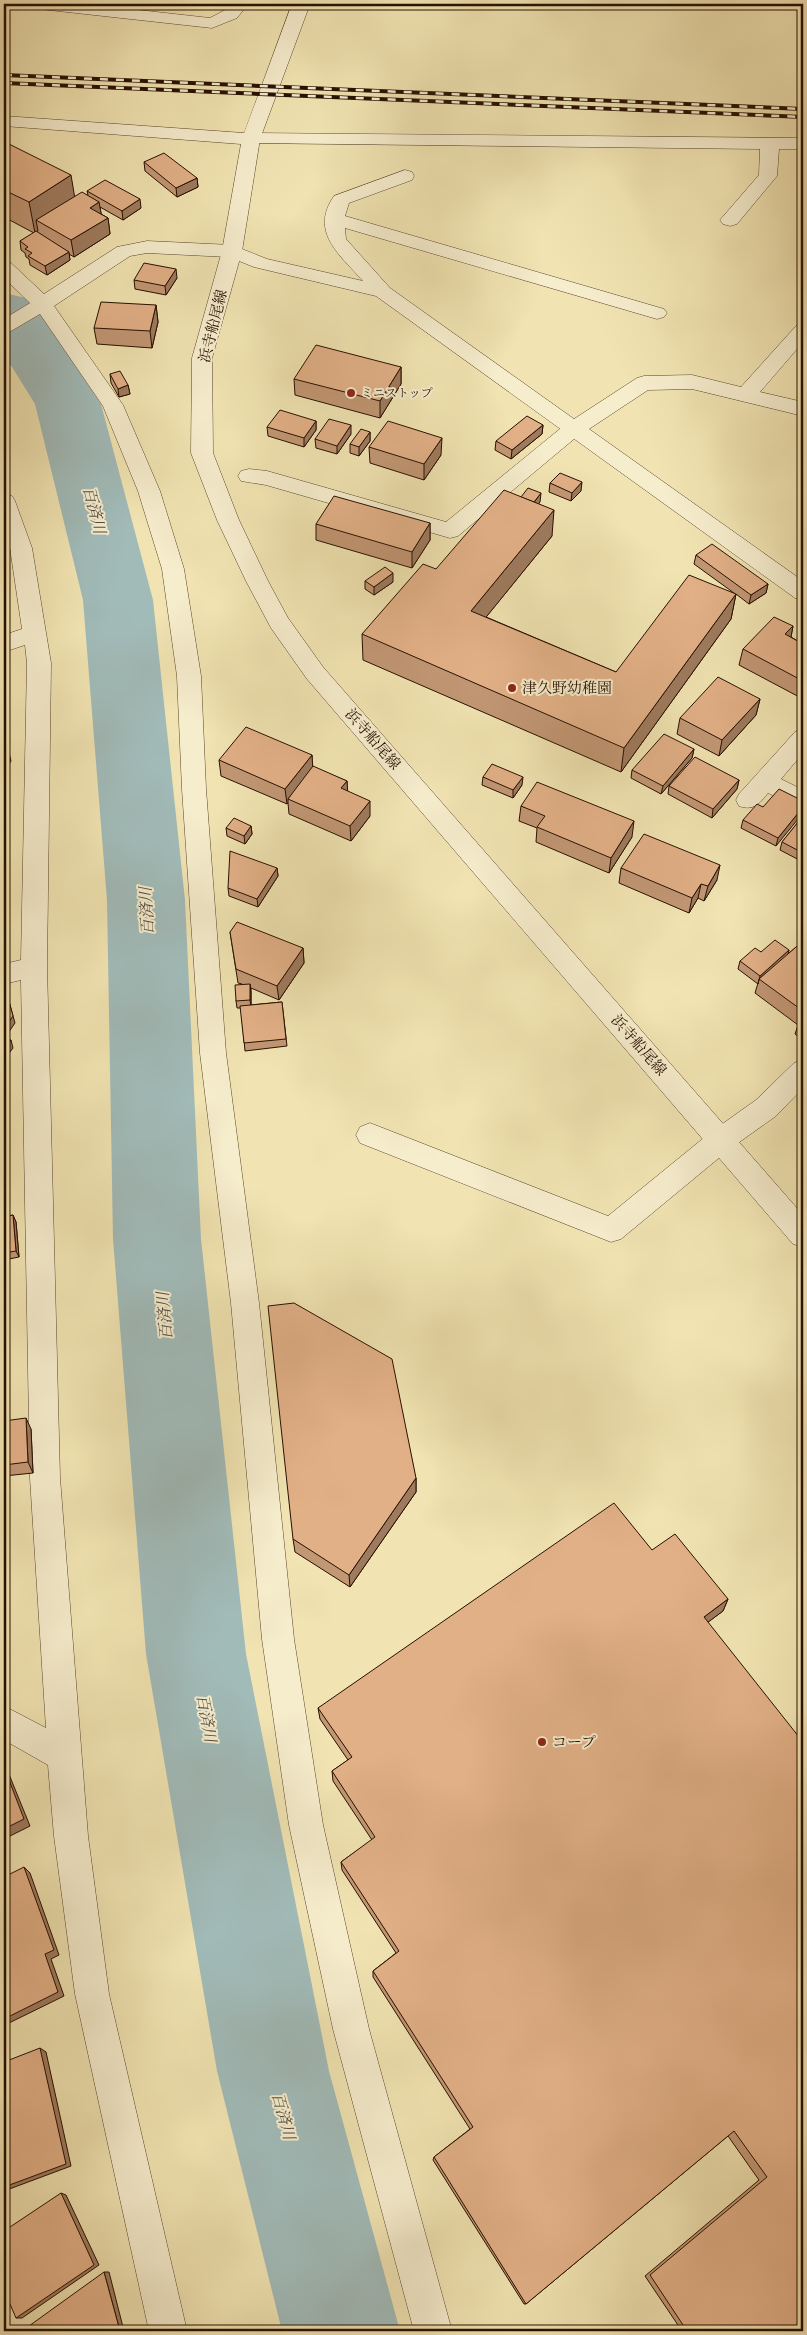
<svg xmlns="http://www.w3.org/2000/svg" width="807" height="2335" font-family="'IM FELL Double Pica','Noto Serif JP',serif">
<rect width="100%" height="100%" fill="#f1e4b2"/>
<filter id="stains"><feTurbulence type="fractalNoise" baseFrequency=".004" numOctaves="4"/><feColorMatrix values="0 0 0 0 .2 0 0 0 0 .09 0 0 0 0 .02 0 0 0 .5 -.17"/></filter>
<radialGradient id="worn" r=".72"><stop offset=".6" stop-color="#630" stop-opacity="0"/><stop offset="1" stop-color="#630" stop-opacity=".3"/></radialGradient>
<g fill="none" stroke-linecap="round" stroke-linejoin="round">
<polygon fill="#a1bbb9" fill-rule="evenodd" points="4,293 26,298 36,307 101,404 153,600 185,900 201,1239 246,1654 329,2071 400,2331 282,2331 217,2071 146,1654 113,1239 107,900 83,600 35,404 4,354"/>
<g stroke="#5a442c" stroke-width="1">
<g id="service">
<polygon points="573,422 580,424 583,429 580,434 458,536 450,538 266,485 241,481 238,476 241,471 249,469 267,471 446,522 566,424"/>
<path d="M803,729V753L781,779L803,790V810L768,793C759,804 754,811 739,806L736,800L739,794L795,732Z"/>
<polygon points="803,1060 803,1088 776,1116 731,1148 621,1239 611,1242 360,1143 356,1135 360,1127 370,1123 608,1216 711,1132 756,1100 794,1063"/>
</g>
</g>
<g stroke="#5a442c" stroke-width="1">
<g id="minor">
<polygon points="31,4 85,4 210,18 225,10 230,4 248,4 237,18 212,28 40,9 34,8"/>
<polygon points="251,133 803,138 803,149 779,149 777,176 737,224 730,226 723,224 720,220 759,175 760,149 244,143 242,139 244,135"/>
<path d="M405,170L412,172L414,176L412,180L349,203L345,216L664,309L667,313L664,317L657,319L345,228L346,239L390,288L574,419L637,378L644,376L692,375L741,387L796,326L803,324V342L760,392L803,402V416L692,389L648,390L589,429L803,581V600L795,598L376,296L254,267L229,257L147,253L130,256L54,306L123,405L160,491L184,569L201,676L206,789L226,1053L259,1303L294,1639L323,1825L369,2029L452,2331H414L333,2029L289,1825L262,1639L231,1303L200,1053L182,789L177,676L162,569L138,491L103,406L40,314L11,331L4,333V319L30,303L4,278V261L11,263L44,294L117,247L147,241L232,245L267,259L363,281C340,255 309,232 334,196Z"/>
<polygon points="4,494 12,496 15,501 32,548 51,663 47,967 60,1478 88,1836 109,1994 187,2331 149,2331 75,1994 54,1836 48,1765 4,1740 4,1706 46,1728 30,1478 21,980 4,984 4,964 21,960 27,663 25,645 4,652 4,635 22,629 10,548 4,531"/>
</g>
</g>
<g stroke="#5a442c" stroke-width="1">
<polygon id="tertiary" points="292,4 310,4 260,139 242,251 212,358 213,453 239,520 268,581 288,618 323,667 803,1215 803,1247 793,1244 307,679 271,628 246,581 217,520 191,453 192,358 222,251 241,144 4,126 4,116 244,133"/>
</g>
<use href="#service" fill="#f6edcd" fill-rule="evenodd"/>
<use href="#minor" fill="#f6edcd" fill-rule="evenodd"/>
<use href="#tertiary" fill="#f6edcd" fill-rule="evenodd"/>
<g stroke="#270f00" stroke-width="4">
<g id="rail">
<polyline points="4,75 803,109"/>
<polyline points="4,83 803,117"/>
</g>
</g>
<use href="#rail" stroke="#f6edcd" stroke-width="2.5" stroke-dasharray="8" stroke-linecap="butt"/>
</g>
<g fill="#c29774" stroke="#270f00">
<polygon points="4,143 75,197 88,195 87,191 141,208 123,220 100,207 101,214 108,218 110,234 74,257 69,254 70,260 47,275 30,265 29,259 26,257 25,253 21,250 20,241 34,233 4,217"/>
<polygon points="144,162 197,178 198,187 177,197 145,171"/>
<polygon points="177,278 166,295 135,289 134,280"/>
<polygon points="156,305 158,322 152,348 97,344 94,328"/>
<polygon points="401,367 401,384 380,418 295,395 294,379"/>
<polygon points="110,374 128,385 130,394 119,397 111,383"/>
<polygon points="316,421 316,430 304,447 268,436 267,427"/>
<polygon points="543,425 542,434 511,459 495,450 496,441"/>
<polygon points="370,432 370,441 359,456 350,453 350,444"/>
<polygon points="351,434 337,454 316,448 315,439"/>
<polygon points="369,447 441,455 424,480 370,463"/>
<polygon points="550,483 581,491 571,501 549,492"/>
<polygon points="540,502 538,504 552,536 486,617 616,672 734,593 694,564 696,555 768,584 766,593 749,604 736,594 731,619 621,772 363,660 362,634 436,569"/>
<polygon points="430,523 430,540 412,568 316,540 316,524"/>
<polygon points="365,581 393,582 374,595 365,589"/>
<polygon points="793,626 791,637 803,644 803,699 739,665 743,649"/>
<polygon points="760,699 756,715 719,756 677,734 680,718"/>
<polygon points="694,749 692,758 661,794 631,778 632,770"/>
<polygon points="312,755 312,767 347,781 347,791 370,816 351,841 289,814 288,803 287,804 221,776 219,760"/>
<polygon points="803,765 803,775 801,774"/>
<polygon points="483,777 522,785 513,798 482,785"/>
<polygon points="739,780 737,789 712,818 668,794 669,786"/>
<polygon points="803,801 776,846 741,828 743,820 763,807"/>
<polygon points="521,806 632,837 609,873 536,842 537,828 519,821"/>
<polygon points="803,816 803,862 780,850 782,842"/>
<polygon points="4,819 7,837 4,836"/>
<polygon points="251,826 252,834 245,844 227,836 226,828"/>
<polygon points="277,868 278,876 258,907 229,896 228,888"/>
<polygon points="621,868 717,880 704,901 698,898 689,913 619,883"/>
<polygon points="230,932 303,948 304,963 279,1000 251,988 251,1005 282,1002 287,1046 245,1051 241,1008 237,1008 236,1001 242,984 238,983"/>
<polygon points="803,941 803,1040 795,1034 798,1025 755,993 758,983 758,984 738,969 740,961 761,952 789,950 788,954"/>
<polygon points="13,1215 16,1222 19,1257 4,1260 4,1217"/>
<polygon points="4,1421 31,1429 33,1473 4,1476"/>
<polygon points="416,1478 416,1492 350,1587 295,1552 293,1539"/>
<polygon points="652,1550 728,1599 723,1611 708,1622 803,2331 682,2331 645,2276 759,2180 728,2136 526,2304 524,2304 433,2160 434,2157 470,2129 373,1977 373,1971 396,1953 342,1870 341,1862 372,1840 333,1781 332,1771 348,1760 320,1719 318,1708"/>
</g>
<g fill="#9e7b5e" stroke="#270f00">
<polygon points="71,175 76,205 36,220 38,231 35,233 29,202"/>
<polygon points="197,178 198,187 177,197 176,188"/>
<polygon points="140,199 141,208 123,220 122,211"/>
<polygon points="99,202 102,218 90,208"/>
<polygon points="108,218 110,234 74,257 71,240"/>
<polygon points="69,252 70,260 47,275 45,266"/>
<polygon points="176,269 177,278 166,295 165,286"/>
<polygon points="156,305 158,322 152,348 150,331"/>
<polygon points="401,367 401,384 380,418 380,401"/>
<polygon points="128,385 130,394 119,397 118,389"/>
<polygon points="316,421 316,430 304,447 304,438"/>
<polygon points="351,425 351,434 337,454 337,446"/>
<polygon points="543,425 542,434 511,459 512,450"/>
<polygon points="370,432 370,441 359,456 359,447"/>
<polygon points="442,438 441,455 424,480 424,464"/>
<polygon points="582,482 581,491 571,501 572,493"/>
<polygon points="541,493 540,502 526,521 527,512"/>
<polygon points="554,510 552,536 470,637 471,611"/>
<polygon points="430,523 430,540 412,568 412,552"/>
<polygon points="393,573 393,582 374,595 374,587"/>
<polygon points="768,584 766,593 749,604 751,595"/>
<polygon points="736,594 731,619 621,772 624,748"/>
<polygon points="793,626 790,642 785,634"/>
<polygon points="760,699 756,715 719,756 722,740"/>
<polygon points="694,749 692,758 661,794 663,786"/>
<polygon points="9,753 11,761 4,772 4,761"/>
<polygon points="312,755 313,771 288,799 288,803 287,804 285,789"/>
<polygon points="523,777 522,785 513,798 513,790"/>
<polygon points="739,780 737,789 712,818 713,809"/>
<polygon points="347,781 348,796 341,788"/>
<polygon points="370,801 370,816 351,841 350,826"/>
<polygon points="803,807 803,813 776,846 778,838"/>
<polygon points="634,821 632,837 609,873 611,858"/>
<polygon points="251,826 252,834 245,844 244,836"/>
<polygon points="720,865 717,880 704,901 708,886"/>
<polygon points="277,868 278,876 258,907 257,899"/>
<polygon points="701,884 698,898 689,913 692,898"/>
<polygon points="5,897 7,905 5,942 4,938 4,918"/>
<polygon points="303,948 304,963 279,1000 277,986"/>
<polygon points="789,950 787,958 759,979 758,984 760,976"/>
<polygon points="250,984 251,992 251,1007 250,1000"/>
<polygon points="7,994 15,1023 4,1039 4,1029"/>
<polygon points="11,1040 13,1048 4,1060 4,1050"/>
<polygon points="13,1215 16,1222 19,1257 16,1251"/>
<polygon points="26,1418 31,1429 33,1473 28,1462"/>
<polygon points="416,1478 416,1492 350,1587 349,1575"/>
<polygon points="728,1599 723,1611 699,1629 704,1617"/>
<polygon points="4,1762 30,1826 4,1839"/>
<polygon points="24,1867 30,1873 59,1955 51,1959 64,1996 9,2023 4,2019 45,1954"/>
<polygon points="40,2048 46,2052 71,2166 4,2191 4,2187"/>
<polygon points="61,2193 66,2195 99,2265 22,2318 16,2318"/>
<polygon points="104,2272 109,2272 124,2331 120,2331"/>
</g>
<g fill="#e2b087" stroke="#270f00">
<polygon points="5,142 71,175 29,202 4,190 4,143"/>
<polygon points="164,153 197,178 176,188 144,162"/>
<polygon points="105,180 140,199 122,211 87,191"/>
<polygon points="82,192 99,202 90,208 108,218 71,240 36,220"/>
<polygon points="36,231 69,252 45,266 28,256 32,253 25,249 28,247 20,241"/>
<polygon points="144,263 176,269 165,286 134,280"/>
<polygon points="101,302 156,305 150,331 94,328"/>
<polygon points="316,345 401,367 380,401 294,379"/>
<polygon points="120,371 128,385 118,389 110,374"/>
<polygon points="280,410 316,421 304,438 267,427"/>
<polygon points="527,416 543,425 512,450 496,441"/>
<polygon points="329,419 351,425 337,446 315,439"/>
<polygon points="388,421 442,438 424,464 369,447"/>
<polygon points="361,429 370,432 359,447 350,444"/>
<polygon points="560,473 582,482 572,493 550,483"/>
<polygon points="528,488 541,493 534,502 521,497"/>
<polygon points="504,490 554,510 471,611 616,672 689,575 736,594 624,748 362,634 423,564 436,569"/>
<polygon points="334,496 430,523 412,552 316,524"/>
<polygon points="712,544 768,584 751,595 696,555"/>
<polygon points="385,567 393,573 374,587 365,581"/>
<polygon points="774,617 793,626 785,634 803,644 803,681 743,649"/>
<polygon points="718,677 760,699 722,740 680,718"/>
<polygon points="246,727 312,755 285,789 219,760"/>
<polygon points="664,734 694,749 663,786 632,770"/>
<polygon points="4,751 9,753 4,761"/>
<polygon points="695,757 739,780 713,809 669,786"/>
<polygon points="492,764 523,777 513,790 483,777"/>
<polygon points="313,766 347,781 341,788 370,801 350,826 288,799"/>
<polygon points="537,782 634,821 611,858 537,827 545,816 521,806"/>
<polygon points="779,789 803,801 803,807 778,838 743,820 757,804 763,807"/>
<polygon points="803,816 803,853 782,842"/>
<polygon points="234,818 251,826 244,836 226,828"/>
<polygon points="644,834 720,865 708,886 701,884 692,898 621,868"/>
<polygon points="230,851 277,868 257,899 228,888"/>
<polygon points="4,897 5,897 4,918"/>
<polygon points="237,922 303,948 277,986 236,969 230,932"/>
<polygon points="775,940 789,950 760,976 740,961 755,948 761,952"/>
<polygon points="803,941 803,1011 759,979"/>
<polygon points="250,984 250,1000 236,1001 235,985"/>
<polygon points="4,993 7,994 13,1016 4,1029"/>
<polygon points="282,1002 286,1039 244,1043 240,1006"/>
<polygon points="803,1017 803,1023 800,1020"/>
<polygon points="4,1037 11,1040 4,1050"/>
<polygon points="13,1215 16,1251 4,1253 4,1217"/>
<polygon points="294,1303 392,1359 416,1478 349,1575 293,1539 268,1306"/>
<polygon points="26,1418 28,1462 4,1465 4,1421"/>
<polygon points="614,1503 652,1550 675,1534 728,1599 704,1617 803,1742 803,2331 687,2331 650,2275 767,2177 734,2131 526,2304 434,2157 473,2127 373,1971 399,1951 341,1862 375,1837 332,1771 352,1757 318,1708"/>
<polygon points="4,1767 24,1819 4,1829"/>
<polygon points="24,1867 54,1950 45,1954 58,1992 4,2019 4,1877"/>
<polygon points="40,2048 66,2164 4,2187 4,2062"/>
<polygon points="61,2193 94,2265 16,2318 4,2290 4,2231"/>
<polygon points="104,2272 120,2331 22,2331"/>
</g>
<g fill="#8f2418" stroke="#f6edcd" stroke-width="2">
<circle cx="351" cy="393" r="5"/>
<circle cx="512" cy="688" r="5"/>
<circle cx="542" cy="1742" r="5"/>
</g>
<g text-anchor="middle" stroke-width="4" stroke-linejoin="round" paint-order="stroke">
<g font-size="12" fill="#270f00" stroke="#f6edcd" text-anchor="start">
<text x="361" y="397">ミニストップ</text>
</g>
<g font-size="15" fill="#270f00" stroke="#f6edcd">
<text transform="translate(213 326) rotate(-76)" y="5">浜寺船尾線</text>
<text transform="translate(373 739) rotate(49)" y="5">浜寺船尾線</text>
<text transform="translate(639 1045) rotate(49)" y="5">浜寺船尾線</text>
</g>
<g font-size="15" fill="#270f00" stroke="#f6edcd" text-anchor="start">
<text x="522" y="693">津久野幼稚園</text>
<text x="552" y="1747">コープ</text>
</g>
<g font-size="16" font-style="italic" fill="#524b41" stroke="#f6edcd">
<text transform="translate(95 510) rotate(76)" y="6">百済川</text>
<text transform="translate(146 911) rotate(-93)" y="6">百済川</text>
<text transform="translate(164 1316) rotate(-95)" y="6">百済川</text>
<text transform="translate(207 1718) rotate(80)" y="6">百済川</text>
<text transform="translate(284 2116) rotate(75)" y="6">百済川</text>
</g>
</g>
<rect width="807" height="2335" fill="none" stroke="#f1e4b2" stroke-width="20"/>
<rect x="5" y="5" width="797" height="2325" fill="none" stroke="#270f00" stroke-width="2.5"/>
<rect x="10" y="10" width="787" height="2315" fill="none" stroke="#270f00"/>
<rect width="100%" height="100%" filter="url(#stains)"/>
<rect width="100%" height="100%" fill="url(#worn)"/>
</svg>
